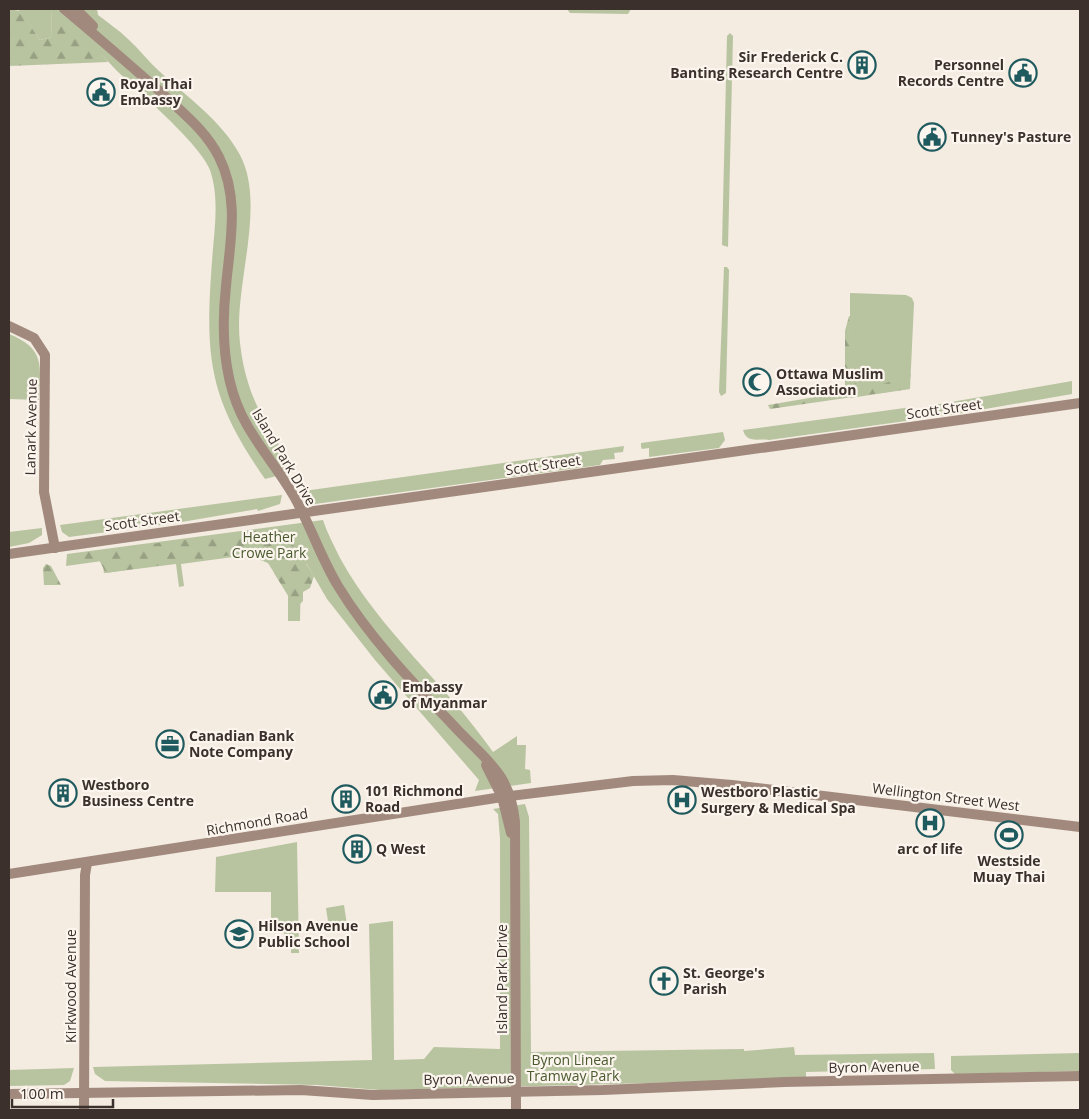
<svg xmlns="http://www.w3.org/2000/svg" width="1089" height="1119" font-family="'Open Sans',sans-serif">
<defs>
<pattern id="forest-firs" width="22" height="20" patternUnits="userSpaceOnUse" patternTransform="scale(1.25)"><rect width="22" height="20" fill="#b8c4a0"/><path d="M5 1l3.5 6h-7zM16 11l3.5 6h-7z" fill="#97a083"/></pattern>
</defs>
<rect width="100%" height="100%" fill="#f4ebe1"/>
<g fill="#b8c4a0">
<polygon points="18,9 51,9 52,37 40,40"/>
<path d="M56,9H97L98,15C108,23 119,30 128,39C139,49 148,61 159,71C187,97 222,121 240,155C267,206 233,287 240,343C246,397 266,425 295,469L292,472L265,479C208,397 205,358 212,261C214,232 220,199 210,170C201,145 139,92 117,71C97,50 78,28 56,9Z"/>
<polygon points="567,9 631,9 628,14 570,13"/>
<polygon points="730,33 733,36 728,247 722,245 727,36"/>
<polygon points="724,267 727,267 729,270 726,393 721,396 719,392"/>
<polygon points="850,293 906,295 912,298 914,303 910,389 850,398"/>
<path d="M9,334C46,349 40,366 39,400L9,399Z"/>
<polygon points="1072,381 1072,394 951,415 937,416 929,411 928,406"/>
<path d="M912,407V414L906,421L769,440C758,438 747,444 743,430Z"/>
<polygon points="723,432 725,440 719,448 649,457 649,448 642,449 641,447 641,443"/>
<polygon points="624,446 623,452 614,453 615,459 603,460 600,465 315,504 304,491"/>
<polygon points="282,495 280,504 258,511 257,509 176,523 69,537 62,532 60,525"/>
<path d="M323,520C327,533 334,545 340,558C380,631 446,684 493,752L517,736V745H526L525,769L530,770L531,783L475,791L479,780L375,660L327,599L305,561L301,567L300,621H288V595L268,563L248,555L181,564L184,586L179,587L176,564L104,573L102,561L66,566L67,554Z"/>
<polygon points="42,528 42,535 29,543 9,547 9,532"/>
<polygon points="525,804 529,817 531,1052 744,1049 744,1051 794,1047 795,1055 934,1053 935,1069 806,1072 806,1079 380,1090 317,1085 105,1081 95,1074 93,1067 372,1060 369,924 393,921 394,1060 424,1059 434,1047 500,1049 500,839 498,814 493,809"/>
<polygon points="297,842 299,953 291,953 291,938 284,938 284,932 278,932 278,925 271,925 271,892 215,892 216,857"/>
<polygon points="344,905 347,925 329,928 326,908"/>
<polygon points="1080,1053 1080,1071 955,1074 951,1070 951,1056"/>
<polygon points="74,1068 70,1081 64,1085 9,1086 9,1070"/>
</g>
<g fill="url(#forest-firs)">
<polygon points="9,9 20,11 40,40 52,37 51,9 56,9 85,34 108,62 9,66"/>
<polygon points="849,316 853,317 855,322 853,382 859,385 883,384 911,374 908,389 770,409 768,405 839,393 845,389 845,331"/>
<polygon points="277,528 288,536 292,545 301,548 307,565 314,576 310,588 303,592 303,601 298,606 292,602 274,573 273,568 267,562 256,557 231,555 106,573 99,560 68,565 70,558 73,554"/>
<polygon points="46,564 51,566 61,585 44,585 43,568"/>
</g>
<g fill="none" stroke-linecap="round" stroke-linejoin="round">
<g stroke="#a18a7d" stroke-width="10">
<path d="M64,9C98,37 131,66 164,95C184,114 206,131 219,157C240,199 230,242 226,286C221,332 223,384 247,425C261,450 281,473 295,498C311,527 321,558 338,586C369,637 413,683 454,726C486,761 510,772 515,822L516,1110"/>
<polyline points="76,9 93,26"/>
<polyline points="9,326 34,338 45,355 44,492 55,548"/>
<polyline points="9,554 1080,403"/>
<polyline points="486,765 502,797 511,833"/>
<polyline points="9,874 502,797 633,781 673,780 732,785 1080,827"/>
<polyline points="9,1094 301,1090 373,1095 416,1094 603,1090 784,1082 1080,1076"/>
<polyline points="84,1110 85,875 87,863"/>
</g>
</g>
<defs>
<g id="building-ring" transform="scale(1.4375)"><circle r="9.5" fill="#fbf5ee" stroke="#1f5a5e" stroke-width="1.5"/><path d="M-4-6H4V6H1V3H-1V6H-4ZM-2.5-4.3h1.7v1.8h-1.7ZM.8-4.3h1.7v1.8H.8ZM-2.5-1h1.7V.8h-1.7ZM.8-1h1.7V.8H.8Z" fill="#1f5a5e"/></g>
<g id="civic-ring" transform="scale(1.4375)"><circle r="9.5" fill="#fbf5ee" stroke="#1f5a5e" stroke-width="1.5"/><path d="M-.6-6.5H3V-4.5H.6V-3L4-1V1h2V6H-6V1h2V-1L-.6-3ZM-1.2 2.5V6h2.4V2.5Z" fill="#1f5a5e"/></g>
<g id="mosque-ring" transform="scale(1.4375)"><circle r="9.5" fill="#fbf5ee" stroke="#1f5a5e" stroke-width="1.5"/><path d="M3.5-4.9A6 6 0 1 0 3.5 4.9A5 5 0 1 1 3.5-4.9Z" fill="#1f5a5e"/></g>
<g id="office-ring" transform="scale(1.4375)"><circle r="9.5" fill="#fbf5ee" stroke="#1f5a5e" stroke-width="1.5"/><path d="M-6-3h4V-5.5h4V-3h4V5H-6ZM-1-4.5V-3h2v-1.5ZM-6 0V1H6V0Z" fill="#1f5a5e"/></g>
<g id="hospital-ring" transform="scale(1.4375)"><circle r="9.5" fill="#fbf5ee" stroke="#1f5a5e" stroke-width="1.5"/><path d="M-5-5h3v3.5h4V-5h3V5h-3V1.5h-4V5h-3Z" fill="#1f5a5e"/></g>
<g id="stadium-ring" transform="scale(1.4375)"><circle r="9.5" fill="#fbf5ee" stroke="#1f5a5e" stroke-width="1.5"/><path d="M0-5a6.5 5 0 1 0 0 10a6.5 5 0 1 0 0-10ZM-3.5-1.8h7v3.6h-7Z" fill="#1f5a5e"/></g>
<g id="school-ring" transform="scale(1.4375)"><circle r="9.5" fill="#fbf5ee" stroke="#1f5a5e" stroke-width="1.5"/><path d="M0-5L7-2L0 1L-7-2ZM-4 1L0 2.5L4 1V4Q0 6-4 4Z" fill="#1f5a5e"/></g>
<g id="church-ring" transform="scale(1.4375)"><circle r="9.5" fill="#fbf5ee" stroke="#1f5a5e" stroke-width="1.5"/><path d="M-1.2-6h2.4v3.5h3.3v2.4h-3.3V6h-2.4V-.1h-3.3v-2.4h3.3Z" fill="#1f5a5e"/></g>
</defs>
<g fill-rule="evenodd">
<use href="#building-ring" x="862" y="65"/>
<use href="#civic-ring" x="1023" y="73"/>
<use href="#civic-ring" x="101" y="92"/>
<use href="#civic-ring" x="932" y="137"/>
<use href="#mosque-ring" x="757" y="382"/>
<use href="#civic-ring" x="383" y="695"/>
<use href="#office-ring" x="170" y="744"/>
<use href="#building-ring" x="63" y="793"/>
<use href="#building-ring" x="346" y="799"/>
<use href="#hospital-ring" x="682" y="800"/>
<use href="#hospital-ring" x="930" y="823"/>
<use href="#stadium-ring" x="1009" y="835"/>
<use href="#building-ring" x="357" y="849"/>
<use href="#school-ring" x="239" y="934"/>
<use href="#church-ring" x="664" y="981"/>
</g>
<g text-anchor="middle" stroke-width="4.5" stroke-linejoin="round" paint-order="stroke">
<g font-size="14" font-weight="bold" fill="#3b302b" stroke="#fbf5ee" text-anchor="start">
<text x="843" y="62" text-anchor="end">Sir Frederick C.<tspan x="843" dy="16">Banting Research Centre</tspan></text>
<text x="1004" y="70" text-anchor="end">Personnel<tspan x="1004" dy="16">Records Centre</tspan></text>
<text x="120" y="89">Royal Thai<tspan x="120" dy="16">Embassy</tspan></text>
<text x="951" y="142">Tunney's Pasture</text>
<text x="776" y="379">Ottawa Muslim<tspan x="776" dy="16">Association</tspan></text>
<text x="402" y="692">Embassy<tspan x="402" dy="16">of Myanmar</tspan></text>
<text x="189" y="741">Canadian Bank<tspan x="189" dy="16">Note Company</tspan></text>
<text x="82" y="790">Westboro<tspan x="82" dy="16">Business Centre</tspan></text>
<text x="365" y="796">101 Richmond<tspan x="365" dy="16">Road</tspan></text>
<text x="701" y="797">Westboro Plastic<tspan x="701" dy="16">Surgery &amp; Medical Spa</tspan></text>
<text x="376" y="854">Q West</text>
<text x="930" y="854" text-anchor="middle">arc of life</text>
<text x="1009" y="866" text-anchor="middle">Westside<tspan x="1009" dy="16">Muay Thai</tspan></text>
<text x="258" y="931">Hilson Avenue<tspan x="258" dy="16">Public School</tspan></text>
<text x="683" y="978">St. George's<tspan x="683" dy="16">Parish</tspan></text>
</g>
<g font-size="14" fill="#3b302b" stroke="#fbf5ee">
<text transform="translate(944 409) rotate(-8)" y="5">Scott Street</text>
<text transform="translate(31 427) rotate(-89)" y="5">Lanark Avenue</text>
<text transform="translate(284 457) rotate(59)" y="5">Island Park Drive</text>
<text transform="translate(543 465) rotate(-8)" y="5">Scott Street</text>
<text transform="translate(142 521) rotate(-8)" y="5">Scott Street</text>
<text transform="translate(946 797) rotate(7)" y="5">Wellington Street West</text>
<text transform="translate(257 822) rotate(-10)" y="5">Richmond Road</text>
<text transform="translate(502 979) rotate(-90)" y="5">Island Park Drive</text>
<text transform="translate(71 986) rotate(-90)" y="5">Kirkwood Avenue</text>
<text transform="translate(874 1067) rotate(-1)" y="5">Byron Avenue</text>
<text transform="translate(469 1079) rotate(-1)" y="5">Byron Avenue</text>
</g>
<g font-size="14" fill="#4a5a2e" stroke="#fbf5ee">
<text x="269" y="542">Heather<tspan x="269" dy="16">Crowe Park</tspan></text>
<text x="573" y="1065">Byron Linear<tspan x="573" dy="16">Tramway Park</tspan></text>
</g>
</g>
<rect width="1089" height="1119" fill="none" stroke="#3b302b" stroke-width="20"/>
<path d="M12 1099v8h101v-8" fill="none" stroke="#3b302b" stroke-width="2.5"/>
<text x="20" y="1099" font-size="15" fill="#3b302b" stroke="#fbf5ee" stroke-width="4" paint-order="stroke">100 m</text>
</svg>
